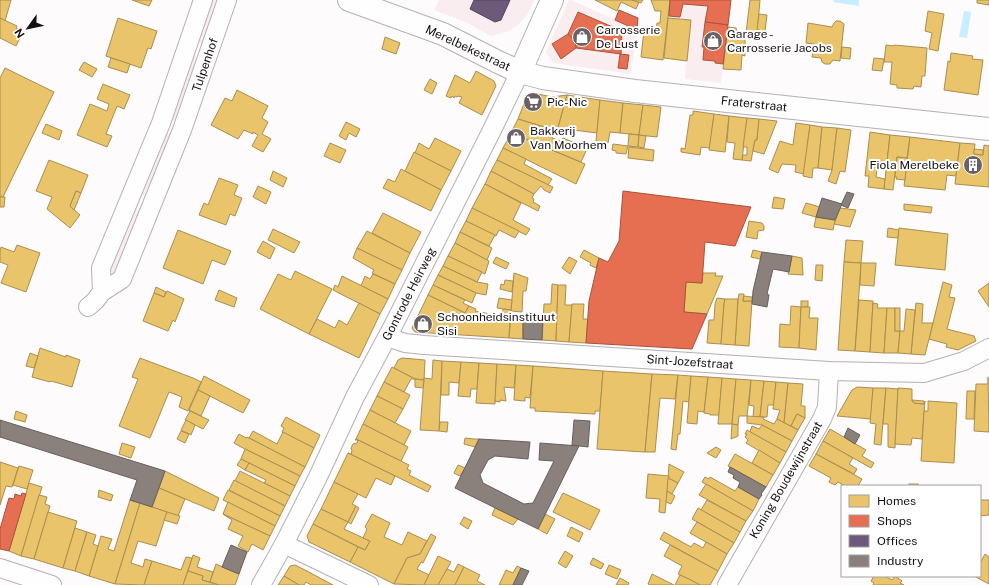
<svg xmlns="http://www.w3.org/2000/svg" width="989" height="585" font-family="'Public Sans',sans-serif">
<rect width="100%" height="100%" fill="#fefbfc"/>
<g fill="#f9edef">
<polygon points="439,0 534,0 528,14 519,24 509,31 491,36 466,22 434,10"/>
<polygon points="569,0 571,0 637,30 631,74 553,63 546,52"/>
<polygon points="670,0 731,0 721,83 685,79 691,20 668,18"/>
</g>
<g fill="#fbecef">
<polygon points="209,0 220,0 204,43 200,43 198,41"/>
<polygon points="192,56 195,56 198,57 176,121 172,119"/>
<polygon points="165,133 170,134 172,136 146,197 141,194"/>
<path d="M134,209L140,211L116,273C111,273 110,271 110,267Z"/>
</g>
<g fill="#c7effd">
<polygon points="834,0 859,0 859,6 833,2"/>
<polygon points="964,11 971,12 967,38 959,37"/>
</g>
<g fill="#e9c46a" stroke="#aa8e50">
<polygon points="0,0 11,0 5,21 0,18"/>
<polygon points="132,0 152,0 149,6"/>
<polygon points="595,0 632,0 639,2 636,9 621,2 617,11"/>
<polygon points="632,0 643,0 641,3"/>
<polygon points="651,0 670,0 663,60 641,57 644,30 656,32 657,23 660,23 661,11 655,11"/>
<polygon points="750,0 760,0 757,34 746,33"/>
<polygon points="977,0 989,0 989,5 977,3"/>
<polygon points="928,11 944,14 938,51 929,49 932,33 925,31"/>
<polygon points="759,14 767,15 765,31 757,30"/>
<polygon points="0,18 17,26 16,28 23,32 16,46 0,38"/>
<polygon points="118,18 157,31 151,49 148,48 141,68 106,56"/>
<polygon points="668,18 691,20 687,61 664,58"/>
<polygon points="836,21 840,21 844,24 840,61 833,60 830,64 825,64 822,62 821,58 812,57 814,44 806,43 808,23 832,27 834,23"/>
<polygon points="728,27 736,28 737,31 744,32 745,35 745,56 742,55 741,70 723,69"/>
<polygon points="385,37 400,43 396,54 382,49"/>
<polygon points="886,45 894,46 894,45 927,48 925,76 922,76 921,87 914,86 913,89 897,88 897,85 890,84 892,62 884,62"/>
<polygon points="842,47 851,48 850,59 841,58"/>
<polygon points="951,53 973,56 972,59 983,60 978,95 944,90 948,61 950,62"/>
<polygon points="111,58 130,64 127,73 108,67"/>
<polygon points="874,58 884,59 882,71 872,70"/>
<polygon points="84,62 97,69 92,77 79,70"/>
<polygon points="5,68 54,92 3,197 0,197 0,78"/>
<polygon points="476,71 494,81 496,86 482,115 459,103 462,97 458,96 457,97 455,96 454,98 452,96 451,98 446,96 455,75 470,83"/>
<polygon points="430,79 437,83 432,94 424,90"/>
<polygon points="103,84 130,95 124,109 117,106 106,134 112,136 107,147 77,135 90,104 107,111 109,104 97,99"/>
<polygon points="237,90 268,106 262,118 268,122 262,134 271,139 263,152 252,146 258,135 253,132 253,134 244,130 238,139 211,125 225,98 232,101"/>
<polygon points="533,93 552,97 567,95 557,131 518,119 527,96"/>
<polygon points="567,95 600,100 597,133 558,128"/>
<polygon points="600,100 623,103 620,133 610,132 608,143 596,141"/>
<polygon points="623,103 643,105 639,135 620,133"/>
<polygon points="643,105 661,107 657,137 639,135"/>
<polygon points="693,111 714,114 710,148 701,147 700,155 681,152 681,148 685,149 690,115 693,115"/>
<polygon points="714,114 729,116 725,152 709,150"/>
<polygon points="729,116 747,118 742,160 733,159 735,143 727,142"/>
<polygon points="747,118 759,119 757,140 755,140 751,161 742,160 743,155 747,155 747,147 743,147"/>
<polygon points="518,119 554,130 552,138 561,141 563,138 582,146 581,149 586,151 581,162 511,133"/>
<polygon points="759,119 777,121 764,154 753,151 755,140 757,140"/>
<polygon points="346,122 360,129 356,137 349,133 346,140 339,136"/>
<polygon points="796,123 810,125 804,174 795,172 796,165 782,164 778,173 769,169 780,141 793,145"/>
<polygon points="46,124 62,131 59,140 42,133"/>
<polygon points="810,125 822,127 818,168 813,168 812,178 803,176"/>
<polygon points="822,127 837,128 832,170 818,168"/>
<polygon points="837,128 851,130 845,172 840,171 836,184 828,181 832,170"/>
<polygon points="870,132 890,135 887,162 878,161 876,177 885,179 884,189 868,187 869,176 865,176"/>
<polygon points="511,133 585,164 576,184 503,148"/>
<polygon points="629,134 639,135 638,147 628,146"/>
<polygon points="639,135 646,136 644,148 638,147"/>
<polygon points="890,135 910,137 907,158 897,157 893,190 884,189"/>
<polygon points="910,137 960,143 956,176 947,175 945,190 904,186"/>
<polygon points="435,138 461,151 451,171 415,153 419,143 429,149"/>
<polygon points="330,143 346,150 340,163 324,156"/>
<polygon points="960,143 975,144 974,154 983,155 984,145 989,146 989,187 955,184"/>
<polygon points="613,144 628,146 626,154 616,153 616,151 612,150"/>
<polygon points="629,147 654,150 653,161 628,158"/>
<polygon points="503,148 526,159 524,164 552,179 548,185 497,160"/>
<polygon points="974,149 983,150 983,155 974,154"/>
<polygon points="414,152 451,171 441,190 405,171"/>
<polygon points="897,157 907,158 905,180 896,179 897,177 895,177"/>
<polygon points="49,160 88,175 81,193 76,191 70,206 80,215 70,228 47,209 52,197 36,191"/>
<polygon points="497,160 553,187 550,193 544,190 541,186 534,194 491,171"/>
<polygon points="401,169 441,190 431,211 383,188 388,179 395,182"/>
<polygon points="273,171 287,178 283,187 270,180"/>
<polygon points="491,171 534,194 532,198 534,199 533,202 540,206 538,211 485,184"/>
<polygon points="219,178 238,185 234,195 242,198 235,216 230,214 226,225 199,215 204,203 208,205"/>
<polygon points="485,184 521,203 513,220 530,229 526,235 472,208"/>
<polygon points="258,186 271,192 266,204 253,197"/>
<polygon points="76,191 81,193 74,210 70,206"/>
<polygon points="0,197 5,197 4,207 0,207"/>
<polygon points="774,197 785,199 783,209 772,208"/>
<polygon points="806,203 820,207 816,217 802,213"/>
<polygon points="904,204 932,207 931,213 904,210"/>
<polygon points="472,208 519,231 515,238 499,230 496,236 466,221"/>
<polygon points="840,208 856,210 850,227 834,224"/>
<polygon points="383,213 421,232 410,253 372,233"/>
<polygon points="816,217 835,220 833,230 814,227"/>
<polygon points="466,221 495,235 489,246 460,232"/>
<polygon points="749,221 762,223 764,226 764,230 758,231 757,239 746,237"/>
<polygon points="888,228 899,230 898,238 887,237"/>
<polygon points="899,228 948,234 945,270 895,265"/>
<polygon points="273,229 300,242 294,253 268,240"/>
<polygon points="178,230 231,251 225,265 212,260 203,284 163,268"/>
<polygon points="367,231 410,253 402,270 357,248"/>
<polygon points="460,232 492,248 487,260 455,243"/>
<polygon points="846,240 863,241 861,263 844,262"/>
<polygon points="263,241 275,248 270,259 257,252"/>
<polygon points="455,243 489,261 485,274 448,256"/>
<polygon points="17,245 40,253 26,292 1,283 8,265 0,262 0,251 1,247 14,252"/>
<polygon points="357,248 402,270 395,284 372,273 374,270 353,258"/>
<polygon points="584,250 599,258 596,268 590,265 591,263 580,257"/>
<polygon points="753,250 762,252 760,259 751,257"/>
<polygon points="448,256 482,272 477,282 443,266"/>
<polygon points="792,256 802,258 803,275 788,274"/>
<polygon points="496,257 509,263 506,269 493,263"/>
<polygon points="569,257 577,261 570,274 562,268"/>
<polygon points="844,262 861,263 855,351 838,350"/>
<polygon points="861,263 876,263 874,286 860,285"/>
<polygon points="816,265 823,265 822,281 815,280"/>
<polygon points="443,266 477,282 488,284 486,295 476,293 438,275"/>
<polygon points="295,271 332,289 309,334 260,309 278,274 291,280"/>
<polygon points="514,273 528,278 526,291 523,291 522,312 511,311"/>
<polygon points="703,273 716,273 715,276 723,276 707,314 684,312 686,282 702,283"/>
<polygon points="373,274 395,284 388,299 361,286 365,276 370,279"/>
<polygon points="438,275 476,293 472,303 433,285"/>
<polygon points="342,276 388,299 380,314 333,290 335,285 338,287"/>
<polygon points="505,280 513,281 512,292 500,289 501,284 504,285"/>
<polygon points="943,282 952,285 949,297 955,298 947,329 974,336 976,341 958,350 946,347 947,344 929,339"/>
<polygon points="989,283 989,307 978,291"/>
<polygon points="552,284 558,285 556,341 542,340 544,304 551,304"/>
<polygon points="433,285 465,300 463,303 469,306 465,313 428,295"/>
<polygon points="558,285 566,285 565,305 572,305 569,342 556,341"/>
<polygon points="156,287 166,292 164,297 154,293"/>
<polygon points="219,290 237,298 234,307 215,300"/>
<polygon points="167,291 184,299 175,322 173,320 168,331 143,321 154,293 164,297"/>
<polygon points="739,294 744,294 743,301 752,301 749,346 735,345 738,299"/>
<polygon points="428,295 465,313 469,306 476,309 475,311 510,318 509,338 415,332 412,328"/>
<polygon points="744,296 752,297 752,301 743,301"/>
<polygon points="499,298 512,300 511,310 497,308"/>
<polygon points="717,298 725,299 724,304 721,344 707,343 709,320 714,320 715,304"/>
<polygon points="725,299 738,299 735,345 721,344 724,304"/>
<polygon points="859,300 873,301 870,352 855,351"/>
<rect x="801" y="301" width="7" height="6"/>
<polygon points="359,303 380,314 359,358 309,334 317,319 335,328 339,320 347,325"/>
<polygon points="873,303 878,304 877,308 887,308 884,353 870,352"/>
<polygon points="916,303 923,304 922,323 933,323 925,355 911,354"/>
<polygon points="572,304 584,304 583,319 588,319 586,343 569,342"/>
<polygon points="791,306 801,307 799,348 779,347 780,324 790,325"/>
<polygon points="801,307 810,307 809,318 818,318 816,350 799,348"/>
<polygon points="887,308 895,308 895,331 900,331 898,353 884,353"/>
<rect x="895" y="308" width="5" height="23"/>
<polygon points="503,309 511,310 510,318 502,316"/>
<polygon points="906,309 915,310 911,354 898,353 900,331 904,331"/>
<polygon points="511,314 523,315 523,339 509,338"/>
<polygon points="40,348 66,357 66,355 80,360 72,387 51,381 50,382 32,377"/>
<polygon points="30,353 38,356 34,368 26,366"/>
<polygon points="140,358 193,378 201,382 188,411 179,407 182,397 169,392 150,438 119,426 138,379 132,377"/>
<polygon points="402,358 425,360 424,380 415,379 394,368 398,360"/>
<polygon points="433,360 442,361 439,431 420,430 424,378 432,379"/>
<polygon points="442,361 461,362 459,383 449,382 449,395 441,395"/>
<polygon points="461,362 479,363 477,389 471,389 470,397 458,396"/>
<polygon points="479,363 497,364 495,404 476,403"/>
<polygon points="497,364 516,365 514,388 504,387 506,401 500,400 500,402 495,401"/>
<polygon points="516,365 533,366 530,398 525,397 525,401 514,400"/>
<polygon points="533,366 603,371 600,411 595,411 595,414 535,411 535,408 530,408"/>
<polygon points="392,367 415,379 411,379 404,392 384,382"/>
<polygon points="603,371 652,374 645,452 597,449"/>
<polygon points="652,374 678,375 675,399 660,398 655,452 645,452"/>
<polygon points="678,375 691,376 689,402 683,401 680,434 678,434 676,450 671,449"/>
<polygon points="204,376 250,400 243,413 198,390"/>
<polygon points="691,376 708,377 704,412 698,411 697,424 687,423"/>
<polygon points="708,377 722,378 719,415 710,415 710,414 704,413"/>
<polygon points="988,377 989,432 974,431 976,384 988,384"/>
<polygon points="722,378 736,379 732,424 718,424"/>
<polygon points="415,379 424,380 423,388 415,387"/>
<polygon points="736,379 751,380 747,416 739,416 738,425 732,424"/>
<polygon points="751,380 764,381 760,417 753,417 754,406 749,405"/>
<polygon points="764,381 776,382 774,405 768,405 767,417 760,417"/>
<polygon points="384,382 410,395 403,409 377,396"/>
<polygon points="776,382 788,383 784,423 777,419 780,410 773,409"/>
<polygon points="788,383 803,384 801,406 805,406 805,418 797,414 791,426 784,423"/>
<polygon points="857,387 873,388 871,419 837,416 852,390"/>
<polygon points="873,388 886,388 881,445 874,444 876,424 870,423"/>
<polygon points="886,388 898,389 895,448 888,447 888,424 883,424"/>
<polygon points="898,388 912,389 912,401 914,403 924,404 925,401 922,439 912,438 911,445 895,444"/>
<polygon points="198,390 210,396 201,416 189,410"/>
<polygon points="967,391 975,391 974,419 966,419"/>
<polygon points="377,396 403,409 395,423 370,410"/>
<polygon points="912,400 924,401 924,404 914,403"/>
<polygon points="928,401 957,403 954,463 921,461 924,411 928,411"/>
<polygon points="370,410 411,431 404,445 363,424"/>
<polygon points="16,411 27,415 25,422 14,419"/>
<polygon points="190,411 209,420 203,429 185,420"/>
<polygon points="797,414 805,418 798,430 791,426"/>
<polygon points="747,416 764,417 763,419 774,424 777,419 798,430 792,441 762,425 747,423"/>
<polygon points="286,417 320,435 314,448 282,432 284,428 281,426"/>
<polygon points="186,420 195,425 191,435 181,430"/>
<polygon points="440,422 448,422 447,432 439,431"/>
<polygon points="363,424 408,447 401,461 356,439"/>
<polygon points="732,424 738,425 738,436 731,439"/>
<polygon points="762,425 792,441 786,452 750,432 752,426 759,429"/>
<polygon points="830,429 866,450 862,456 874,463 871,468 823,441"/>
<polygon points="747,430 786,452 780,463 746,443 748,440 745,437 747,434 745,434"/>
<polygon points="181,431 189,434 185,443 177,439"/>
<polygon points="253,431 277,444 283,432 314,448 305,467 249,438"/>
<polygon points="239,434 246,438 247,437 249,438 305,467 300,476 241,447 234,443"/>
<polygon points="465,438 474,439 479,439 475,447 464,444"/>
<polygon points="356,439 409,465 407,469 411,471 409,475 431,486 428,492 348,453 351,454 352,451 351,448 353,444 357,443 358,440 355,440"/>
<polygon points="823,441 853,458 849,464 857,469 854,474 816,454"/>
<polygon points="122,443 135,447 131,458 119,454"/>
<polygon points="716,447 721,450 716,458 707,453"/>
<polygon points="245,449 300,476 295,486 241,459"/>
<polygon points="759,450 780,463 773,475 752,463"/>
<polygon points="348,453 395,476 391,485 376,478 366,498 334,482"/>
<polygon points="735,454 773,475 766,487 728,466"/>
<polygon points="816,454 862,479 858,486 845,486 838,482 835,485 829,482 831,478 809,466"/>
<polygon points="241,459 249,463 245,470 237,465"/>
<polygon points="0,462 18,468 12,487 6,486 0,505"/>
<polygon points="249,463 295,486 290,496 264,483 266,480 245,470"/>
<polygon points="669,464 684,472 678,483 668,478"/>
<polygon points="458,465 465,468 460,476 454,473"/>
<polygon points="19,466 33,470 27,489 13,485"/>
<polygon points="165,471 219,498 214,511 159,488"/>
<polygon points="240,471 290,496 285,506 235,481"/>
<polygon points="648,474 669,476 665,513 659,512 660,499 646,498"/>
<polygon points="705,477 709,479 710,477 735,491 738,487 759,499 753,511 702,482"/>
<polygon points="668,478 678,483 672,494 667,491"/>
<polygon points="234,480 285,506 280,516 229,490"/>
<polygon points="334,482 358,494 352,504 356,506 348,522 321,509"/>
<polygon points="29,483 42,487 21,556 9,551"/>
<polygon points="706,484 753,511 746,521 699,495"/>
<rect x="909" y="484" width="9" height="2"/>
<polygon points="159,488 185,499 178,516 152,507"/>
<polygon points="99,490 113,495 111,501 98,497"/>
<polygon points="228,490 280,516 275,526 223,500"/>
<polygon points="667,491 675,496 671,504 666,502"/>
<polygon points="563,493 600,510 590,530 553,512"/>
<polygon points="39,495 47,497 45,504 50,506 34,559 21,556"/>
<polygon points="130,500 140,503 115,584 89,576 101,536 112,539 108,549 114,551"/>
<polygon points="707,500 746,521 740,532 701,510"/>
<polygon points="980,500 989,500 989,515 980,516 980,520"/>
<polygon points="228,502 275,526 270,536 223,514"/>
<polygon points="140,503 167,512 156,546 138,541 131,563 143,567 145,559 152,561 144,585 115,584"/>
<polygon points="356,506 359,508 351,524 348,522"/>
<polygon points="495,508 518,519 513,525 492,515"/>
<polygon points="698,508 740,532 734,543 692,519"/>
<polygon points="321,509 348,522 344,529 370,541 365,550 313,524"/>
<polygon points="48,512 77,521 63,568 34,559"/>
<polygon points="167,512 180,516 177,524 164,520"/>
<polygon points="223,514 270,536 263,550 252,544 248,552 238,546 243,536 228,529 232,520"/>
<polygon points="372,514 390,523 384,537 402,545 408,532 427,541 420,554 407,558 394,584 350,562 358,547 365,550 370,541 363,538 367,529 365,527"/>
<polygon points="545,514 555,519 547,534 538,529"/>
<polygon points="464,517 472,521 468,529 460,524"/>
<polygon points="697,522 734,543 727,554 690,533"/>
<polygon points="313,524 358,547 350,562 309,542 307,536"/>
<polygon points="571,527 583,533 579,542 567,536"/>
<polygon points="75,528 87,532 75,571 63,568"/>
<polygon points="87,532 96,535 93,544 98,546 89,576 75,571"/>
<polygon points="664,532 691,547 694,543 703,548 706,542 727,554 718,571 660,539"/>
<polygon points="431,534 436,537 423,563 421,562 417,569 429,575 424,585 394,584 407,558 420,554"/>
<polygon points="670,545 718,571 710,585 700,585 678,574 682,566 664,556"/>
<polygon points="565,551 573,556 566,568 558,563"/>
<polygon points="985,554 989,557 989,584 974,576 980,576 980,563"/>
<polygon points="193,555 200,558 197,567 213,572 210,582 202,580 203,576 188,571"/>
<polygon points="438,556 451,562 438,585 424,585"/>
<polygon points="186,557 192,558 183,585 144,585 152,561 181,570"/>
<polygon points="593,558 604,564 601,569 590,564"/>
<polygon points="216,564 239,574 235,585 219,585 210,582"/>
<polygon points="458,564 464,567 455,585 438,585 447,569 454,572"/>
<polygon points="295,565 305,570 333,585 311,585 306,582 304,585 299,585 284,576 290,566"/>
<polygon points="609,565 621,570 617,579 605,574"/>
<polygon points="517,566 521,568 513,585 499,585 506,570 513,573"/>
<polygon points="464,567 480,575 477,581 485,585 455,585"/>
<polygon points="188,571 203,576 202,580 219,585 183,585"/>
<polygon points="652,574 674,585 650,585 648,584"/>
<polygon points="680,575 689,579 700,585 675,585"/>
<polygon points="284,576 299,585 278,585"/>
<polygon points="874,576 885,576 892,580 895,576 902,581 900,583 904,585 873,585 874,583 871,581"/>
<polygon points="620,578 629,583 628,585 616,585"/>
</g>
<g fill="#e76f51" stroke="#a9523e">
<polygon points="670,0 731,0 728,25 705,22 708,6 683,4 680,17 669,16"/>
<polygon points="619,10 638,18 637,30 615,20"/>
<polygon points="578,12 622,31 621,54 576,48 575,41 568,34"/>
<polygon points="705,22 728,25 723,64 715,63 715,61 703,60 704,47 702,47"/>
<polygon points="568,34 575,41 576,48 561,59 552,44"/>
<polygon points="620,54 629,55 627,69 618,68"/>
<polygon points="623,191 751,207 735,246 705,242 702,283 686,282 684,312 707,314 692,349 586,343 589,301 599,258 608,262 619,241"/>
<polygon points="22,493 26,494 9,551 0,549 0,529 9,498 14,499 15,494 21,496"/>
</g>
<polygon fill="#6d597a" stroke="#53435b" points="474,0 510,0 501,20 495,22 470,9"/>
<g fill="#8a817c" stroke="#685f5c">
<polygon points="847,192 854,194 848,208 841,205"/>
<polygon points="822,198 842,204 835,220 816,217"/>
<polygon points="762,252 792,256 789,272 773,269 767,294 769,295 767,307 752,304 753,291"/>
<polygon points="523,315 543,315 542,340 523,339"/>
<polygon points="0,420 165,471 152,507 130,500 137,480 0,437"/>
<polygon points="574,420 590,421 588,447 572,445"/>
<polygon points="848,428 860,435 855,444 844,437"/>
<polygon points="479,439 530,442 528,459 495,456 488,460 480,475 483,483 524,504 533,503 554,461 539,460 540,443 579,446 538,529 455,488"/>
<polygon points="730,467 766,487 761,494 762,495 759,499 738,487 740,482 733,478 734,475 728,472"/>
<polygon points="231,545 247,552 239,574 222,567"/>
<polygon points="521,568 529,571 522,585 513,585"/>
</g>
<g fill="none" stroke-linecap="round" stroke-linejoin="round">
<g stroke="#b5b0b2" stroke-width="20">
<g id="street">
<polyline points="203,0 161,123 101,268 102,292 122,279 182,130 227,0"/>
<polyline points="88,307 95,301 102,292"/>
<polyline points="387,337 405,343 424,345 829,371 924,373 964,361 989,348"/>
<polyline points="284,544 369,585"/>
<polyline points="0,568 52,585"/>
<polyline points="261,585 284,544 317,479 355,397 393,326 492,130 520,72"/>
<polyline points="727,585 822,419 827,407 829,371"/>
</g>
</g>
<g stroke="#b5b0b2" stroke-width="24">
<g id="secondary">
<polyline points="349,0 443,34 498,62 520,72 543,78 635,91 989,129"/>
<polyline points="520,72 552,0"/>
</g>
</g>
<use href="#street" stroke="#fffeff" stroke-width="18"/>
<use href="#secondary" stroke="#fffeff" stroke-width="22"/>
</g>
<defs>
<g id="shop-disc" transform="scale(1)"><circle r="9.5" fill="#686264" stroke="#fff"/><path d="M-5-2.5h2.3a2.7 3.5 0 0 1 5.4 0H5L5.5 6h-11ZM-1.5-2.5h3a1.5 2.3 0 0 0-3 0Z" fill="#fff"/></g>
<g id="supermarket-disc" transform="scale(1)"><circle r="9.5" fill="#686264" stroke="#fff"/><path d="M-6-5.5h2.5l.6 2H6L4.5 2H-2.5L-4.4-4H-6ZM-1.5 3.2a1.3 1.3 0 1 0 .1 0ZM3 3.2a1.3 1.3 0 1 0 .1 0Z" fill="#fff"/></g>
<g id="building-disc" transform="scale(1)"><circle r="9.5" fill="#686264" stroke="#fff"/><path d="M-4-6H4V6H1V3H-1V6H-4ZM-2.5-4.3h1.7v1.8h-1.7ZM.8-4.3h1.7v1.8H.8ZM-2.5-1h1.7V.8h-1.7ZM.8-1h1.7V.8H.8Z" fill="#fff"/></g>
</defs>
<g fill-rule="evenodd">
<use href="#shop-disc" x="582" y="37"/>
<use href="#shop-disc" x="713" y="41"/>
<use href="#supermarket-disc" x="533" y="102"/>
<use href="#shop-disc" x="516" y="138"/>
<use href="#building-disc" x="973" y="165"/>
<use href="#shop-disc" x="423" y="324"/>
</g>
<g text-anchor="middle" stroke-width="4" stroke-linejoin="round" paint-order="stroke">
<g font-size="12" fill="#171012" stroke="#fff" text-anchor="start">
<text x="596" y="34">Carrosserie<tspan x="596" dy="14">De Lust</tspan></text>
<text x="727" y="38">Garage -<tspan x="727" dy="14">Carrosserie Jacobs</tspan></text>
<text x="547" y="106">Pic-Nic</text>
<text x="530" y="135">Bakkerij<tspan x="530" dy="14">Van Moorhem</tspan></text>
<text x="959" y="169" text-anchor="end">Fiola Merelbeke</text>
<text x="437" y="321">Schoonheidsinstituut<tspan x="437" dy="14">Sisi</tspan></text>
</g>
<g font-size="12" fill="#171012" stroke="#fff">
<text transform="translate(468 48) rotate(25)" y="4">Merelbekestraat</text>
<text transform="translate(205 65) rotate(-71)" y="4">Tulpenhof</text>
<text transform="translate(754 104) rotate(6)" y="4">Fraterstraat</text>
<text transform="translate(409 294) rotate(-63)" y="4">Gontrode Heirweg</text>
<text transform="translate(690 362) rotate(4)" y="4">Sint-Jozefstraat</text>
<text transform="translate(786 480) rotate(-60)" y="4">Koning Boudewijnstraat</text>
</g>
</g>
<rect x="841" y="485" width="140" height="92" fill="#ffffff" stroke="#a29fa0"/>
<rect x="849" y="495" width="20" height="12" fill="#e9c46a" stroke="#a29fa0"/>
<text x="877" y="505" font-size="12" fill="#171012">Homes</text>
<rect x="849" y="515" width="20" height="12" fill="#e76f51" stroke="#a29fa0"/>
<text x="877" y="525" font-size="12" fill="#171012">Shops</text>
<rect x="849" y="535" width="20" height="12" fill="#6d597a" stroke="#a29fa0"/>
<text x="877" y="545" font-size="12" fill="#171012">Offices</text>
<rect x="849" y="555" width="20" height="12" fill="#8a817c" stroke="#a29fa0"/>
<text x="877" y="565" font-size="12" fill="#171012">Industry</text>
<g transform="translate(28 28) rotate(237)" stroke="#ffffff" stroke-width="3" paint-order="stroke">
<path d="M0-3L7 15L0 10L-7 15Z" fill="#171012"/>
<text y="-6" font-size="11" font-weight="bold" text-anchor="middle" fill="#171012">N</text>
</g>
</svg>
